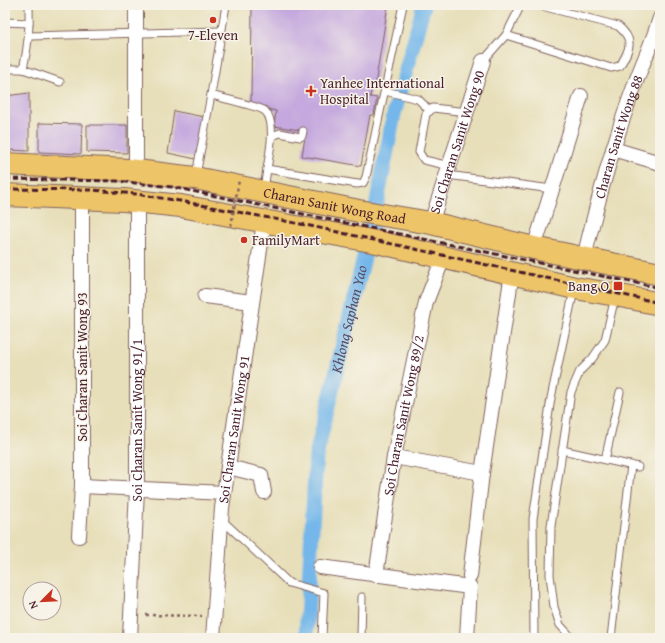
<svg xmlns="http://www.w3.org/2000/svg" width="665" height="643" font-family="'Gentium Book Plus',serif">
<rect width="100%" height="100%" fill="#f7f3e8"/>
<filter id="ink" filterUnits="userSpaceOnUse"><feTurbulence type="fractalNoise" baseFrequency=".025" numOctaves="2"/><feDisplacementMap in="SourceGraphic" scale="8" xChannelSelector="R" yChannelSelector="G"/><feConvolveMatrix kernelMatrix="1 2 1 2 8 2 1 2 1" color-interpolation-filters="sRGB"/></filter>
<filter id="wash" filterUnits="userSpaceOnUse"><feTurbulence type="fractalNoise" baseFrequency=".012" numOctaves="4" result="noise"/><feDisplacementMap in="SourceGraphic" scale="16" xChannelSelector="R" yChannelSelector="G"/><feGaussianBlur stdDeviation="0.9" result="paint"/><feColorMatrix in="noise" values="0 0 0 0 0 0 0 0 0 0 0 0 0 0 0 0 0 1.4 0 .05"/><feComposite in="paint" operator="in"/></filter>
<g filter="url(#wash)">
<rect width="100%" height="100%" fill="#e7dfb9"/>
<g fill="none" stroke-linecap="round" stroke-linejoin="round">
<path stroke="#74b7ea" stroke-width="15" id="s1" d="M306,638L316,456L375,212L394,114L424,5"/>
</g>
<g id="blocks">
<g fill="#c5a9de">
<polygon points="252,5 388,5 375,85 372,85 370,97 377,98 374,115 370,115 361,166 302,156 306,131 274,126 276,111 267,109 251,103"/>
<polygon points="29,93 29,151 8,150 5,96"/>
<polygon points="174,111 204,117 196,159 168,153"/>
<polygon points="39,123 82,124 81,154 39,152"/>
<polygon points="87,125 127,125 127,153 87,152"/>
</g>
</g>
</g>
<g filter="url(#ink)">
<use href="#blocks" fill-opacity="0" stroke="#81625d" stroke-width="1"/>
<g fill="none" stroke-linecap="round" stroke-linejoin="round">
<g stroke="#81625d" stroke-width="9">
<g id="lane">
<polyline points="5,22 29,23"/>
<path d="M506,35L611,68L620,66C630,49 635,40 618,26L538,5"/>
<polyline points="29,36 221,31"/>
<polyline points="483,61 506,35 521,5"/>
<path d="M5,69H23C28,48 30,27 29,5"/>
<polyline points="23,69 60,82"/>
<polyline points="385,91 418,99 430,111"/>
<path d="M211,95C221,98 259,106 265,111C277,122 269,156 267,169L357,184L363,183L366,177L403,5"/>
<polyline points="272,136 280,133 300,137 302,136 303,131"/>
<polyline points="450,166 424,160 419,152 426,114 433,108 467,112"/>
<polyline points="196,175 211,95 226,5"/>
<polyline points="447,175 552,189"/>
<polyline points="264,190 267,169"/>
<polyline points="562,450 638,467"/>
<polyline points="605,460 620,392"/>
<polyline points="222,520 289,583 324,593 322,638"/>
<polyline points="361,638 362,597"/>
<polyline points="534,638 533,519 551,398 574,290"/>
<polyline points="572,638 560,625 554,607 550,575 551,526 571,392 580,371 592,359 605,340 615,297"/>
<polyline points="611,638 631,465"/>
</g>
</g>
<g stroke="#81625d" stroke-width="16">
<g id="street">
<polyline points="136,5 136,171"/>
<polyline points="613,149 660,163"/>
<path id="s2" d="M431,223L483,61"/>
<polyline points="534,248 581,96"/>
<path id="s3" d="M584,258C598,199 614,141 635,84C643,62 653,41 660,18"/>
<polyline points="205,296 252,302"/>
<polyline points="394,457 482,473"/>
<polyline points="228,467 261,475 264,492"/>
<polyline points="82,486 224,493"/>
<polyline points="79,536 82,486 82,199"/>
<polyline points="320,567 470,587 467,638"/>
<path id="s4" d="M376,575L394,457L426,302L443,258"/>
<polyline points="470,576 482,473 512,273"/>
<path id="s5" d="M130,638L137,489V202"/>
<path id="s6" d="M213,638L222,508L264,222"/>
</g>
</g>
<g stroke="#81625d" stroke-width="24">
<g id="primary">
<path id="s7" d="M5,164L128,170L195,178L359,211L431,223L534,248L660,274"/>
<polyline points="5,195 124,200 181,206 377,242 575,288 616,295 660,304"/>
</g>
</g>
<polyline stroke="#81625d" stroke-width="2.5" stroke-dasharray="3 3" stroke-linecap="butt" points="146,615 202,616"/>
<use href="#lane" stroke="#fff" stroke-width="7"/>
<use href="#street" stroke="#fff" stroke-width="14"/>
<use href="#primary" stroke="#eec469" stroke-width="22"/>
<g stroke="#4a1f2b" stroke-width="3" stroke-dasharray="6 3" stroke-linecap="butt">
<polyline points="5,179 117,181 172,187 660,288"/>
<polyline points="5,189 92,190 136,194 180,201 306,225 660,303"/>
</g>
<polyline stroke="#81625d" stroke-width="2.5" stroke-dasharray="3 3" stroke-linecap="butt" points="231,226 239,180"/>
</g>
</g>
<g fill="#c8321e" stroke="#f7f3e8" stroke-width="1.5">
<circle cx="213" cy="20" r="4"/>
<path d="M309 85h4v4h4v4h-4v4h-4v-4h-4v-4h4z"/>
<circle cx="244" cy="240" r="4"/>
<rect x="613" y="281" width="10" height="10" rx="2"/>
</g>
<g text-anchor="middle" stroke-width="3" stroke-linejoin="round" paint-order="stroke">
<g font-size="14" fill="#4a1f2b" stroke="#f7f3e8" text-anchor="start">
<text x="213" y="40" text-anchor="middle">7-Eleven</text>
<text x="320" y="88">Yanhee International<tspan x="320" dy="16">Hospital</tspan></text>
<text x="252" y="245">FamilyMart</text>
<text x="609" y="291" text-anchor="end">Bang O</text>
</g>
<g font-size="14" fill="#4a1f2b" stroke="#f7f3e8">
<text dy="5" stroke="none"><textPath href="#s3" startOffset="126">Charan Sanit Wong 88</textPath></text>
<text dy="5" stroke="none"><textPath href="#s2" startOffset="85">Soi Charan Sanit Wong 90</textPath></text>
<text dy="5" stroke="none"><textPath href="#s7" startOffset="333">Charan Sanit Wong Road</textPath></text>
<text transform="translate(82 367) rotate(-90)" y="5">Soi Charan Sanit Wong 93</text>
<text dy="5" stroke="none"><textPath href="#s4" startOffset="162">Soi Charan Sanit Wong 89/2</textPath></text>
<text dy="5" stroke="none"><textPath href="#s5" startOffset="218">Soi Charan Sanit Wong 91/1</textPath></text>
<text dy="5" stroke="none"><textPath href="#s6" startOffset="210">Soi Charan Sanit Wong 91</textPath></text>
</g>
<g font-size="15" font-style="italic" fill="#574d64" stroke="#f7f3e8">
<text dy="5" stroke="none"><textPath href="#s1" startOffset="323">Khlong Saphan Yao</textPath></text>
</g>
</g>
<rect width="665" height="643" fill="none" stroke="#f7f3e8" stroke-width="20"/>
<g transform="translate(42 601) rotate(246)"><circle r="19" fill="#f7f3e8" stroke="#b29e9c"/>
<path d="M0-3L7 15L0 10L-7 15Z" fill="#c8321e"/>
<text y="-6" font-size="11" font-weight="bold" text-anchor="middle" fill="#4a1f2b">N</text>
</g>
</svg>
